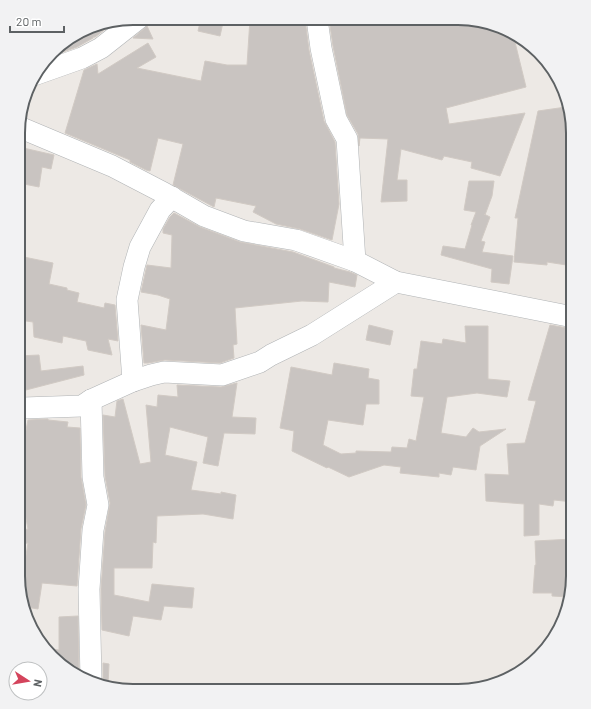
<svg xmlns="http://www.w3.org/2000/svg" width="591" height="709" font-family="Barlow,sans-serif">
<rect width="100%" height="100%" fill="#ede9e5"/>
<g fill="#c9c4c1" stroke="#d1cac4">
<polygon points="201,18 224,18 220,36 198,31"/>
<polygon points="258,18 305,19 309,50 324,121 335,142 339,204 332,240 300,229 276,224 253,212 256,206 216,198 214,207 173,185 183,144 158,138 150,171 146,170 130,162 130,160 65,133 84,70 97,64 98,74 148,43 156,57 137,68 201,81 205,61 227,65 247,65 250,19 258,20"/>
<polygon points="329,19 425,19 424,25 480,22 513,34 526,87 446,108 449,124 525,113 500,176 471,168 472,162 444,156 442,160 401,149 397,180 407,180 407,201 381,202 388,139 360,138 359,146 358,134 347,115 333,46"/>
<polygon points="116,21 95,37 93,37 93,38 77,47 49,57 57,46 96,24"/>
<polygon points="147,26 153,39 133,38 146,27"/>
<polygon points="566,107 573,133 573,266 547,262 547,265 514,262 518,218 515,218 538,111"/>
<polygon points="19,147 54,155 51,169 42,167 39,187 19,183"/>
<polygon points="469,181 494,181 492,196 485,215 484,214 490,217 481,241 485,242 482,252 513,256 509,284 491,282 492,269 441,255 443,246 465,249 472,225 471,225 476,212 464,210"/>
<polygon points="174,213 200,227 240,242 293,252 334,267 334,268 350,272 357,275 355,287 329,282 328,302 302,301 235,308 237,344 233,345 234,358 220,363 165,360 148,363 144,363 141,325 166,330 170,299 158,295 141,292 147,265 171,268 172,235 163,233 163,229 170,217"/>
<polygon points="19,256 53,263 49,284 67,288 67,290 79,293 77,302 104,308 105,303 115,305 118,341 108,339 112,355 88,350 86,341 63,336 62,343 34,337 33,322 19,320"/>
<polygon points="369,325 393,331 390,345 366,340"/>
<polygon points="550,325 573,329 573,502 554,500 553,506 539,504 539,535 524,536 524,504 486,501 485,474 509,475 507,444 525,443 536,401 528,400"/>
<polygon points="465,326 488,326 488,379 510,381 507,397 477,393 447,397 441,433 466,437 473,428 479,432 506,429 480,446 476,470 453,467 451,475 439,473 439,477 400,473 401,467 384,465 349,477 328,467 327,468 292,451 294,431 280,428 291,367 332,375 334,363 369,369 368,378 379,380 379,404 366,404 363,425 328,420 323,445 341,454 356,453 356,451 391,452 392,447 407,448 409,439 416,441 424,397 411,396 414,369 417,369 421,341 442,344 443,339 466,343"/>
<polygon points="39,355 41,371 83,366 84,375 22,391 24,372 18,373 18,356"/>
<polygon points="237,383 232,417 256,418 255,434 224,433 218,466 203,463 208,437 170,427 165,455 197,462 191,490 221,494 221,492 236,495 233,519 203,514 157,516 156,543 153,542 152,568 114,568 114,595 149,602 152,584 194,588 192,608 164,606 161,620 133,616 129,636 102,630 101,589 105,532 110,503 105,476 103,415 115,417 117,401 123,399 140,464 151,462 146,405 157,407 158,395 178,397 177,385 221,387"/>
<polygon points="48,419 48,420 68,422 67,427 80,428 81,477 86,505 81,529 77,586 42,583 38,609 26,607 21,586 28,543 18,544 18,531 28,529 21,493 23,493 23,464 24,457 19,456 26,430 28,420"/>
<polygon points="573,539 573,561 570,560 569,597 552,596 552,593 533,593 535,565 536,565 535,541"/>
<polygon points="78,616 79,675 69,672 48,649 59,650 59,617"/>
<polygon points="103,663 109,664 108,685 102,683 103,679"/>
</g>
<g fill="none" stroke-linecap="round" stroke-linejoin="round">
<g stroke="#b0b3b5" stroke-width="22">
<g id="minor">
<polyline points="317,19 321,48 336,119 347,139 355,261"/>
<polyline points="34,75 82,58 101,48 139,18"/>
<polyline points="19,127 112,166 164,193 204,216 244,231 296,240 355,261 396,282 573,317"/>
<polyline points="133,381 127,300 134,267 140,247 160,210 172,197"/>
<polyline points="18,409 23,408 82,406 91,400 133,381 151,375 164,372 222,375 260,362 271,355 312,335 396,282"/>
<polyline points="91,679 89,589 93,530 98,505 93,477 91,400"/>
</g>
</g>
<use href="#minor" stroke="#fff" stroke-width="21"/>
</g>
<path d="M0 0H591V709H0ZM133 25H458A108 108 0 0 1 566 133V576A108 108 0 0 1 458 684H133A108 108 0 0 1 25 576V133A108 108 0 0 1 133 25Z" fill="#f2f2f3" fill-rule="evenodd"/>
<path fill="none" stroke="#5d6163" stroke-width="2" d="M133 25H458A108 108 0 0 1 566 133V576A108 108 0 0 1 458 684H133A108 108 0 0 1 25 576V133A108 108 0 0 1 133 25Z"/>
<g transform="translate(28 681) rotate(102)"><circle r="19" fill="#ffffff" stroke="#bec0c1"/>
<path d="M0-3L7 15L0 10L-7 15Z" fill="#d4445c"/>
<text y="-6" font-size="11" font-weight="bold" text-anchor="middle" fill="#5d6163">N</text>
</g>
<path d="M10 26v6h54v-6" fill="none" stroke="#5d6163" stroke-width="2"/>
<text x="16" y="26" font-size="12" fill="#5d6163" stroke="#ffffff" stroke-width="3" paint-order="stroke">20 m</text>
</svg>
